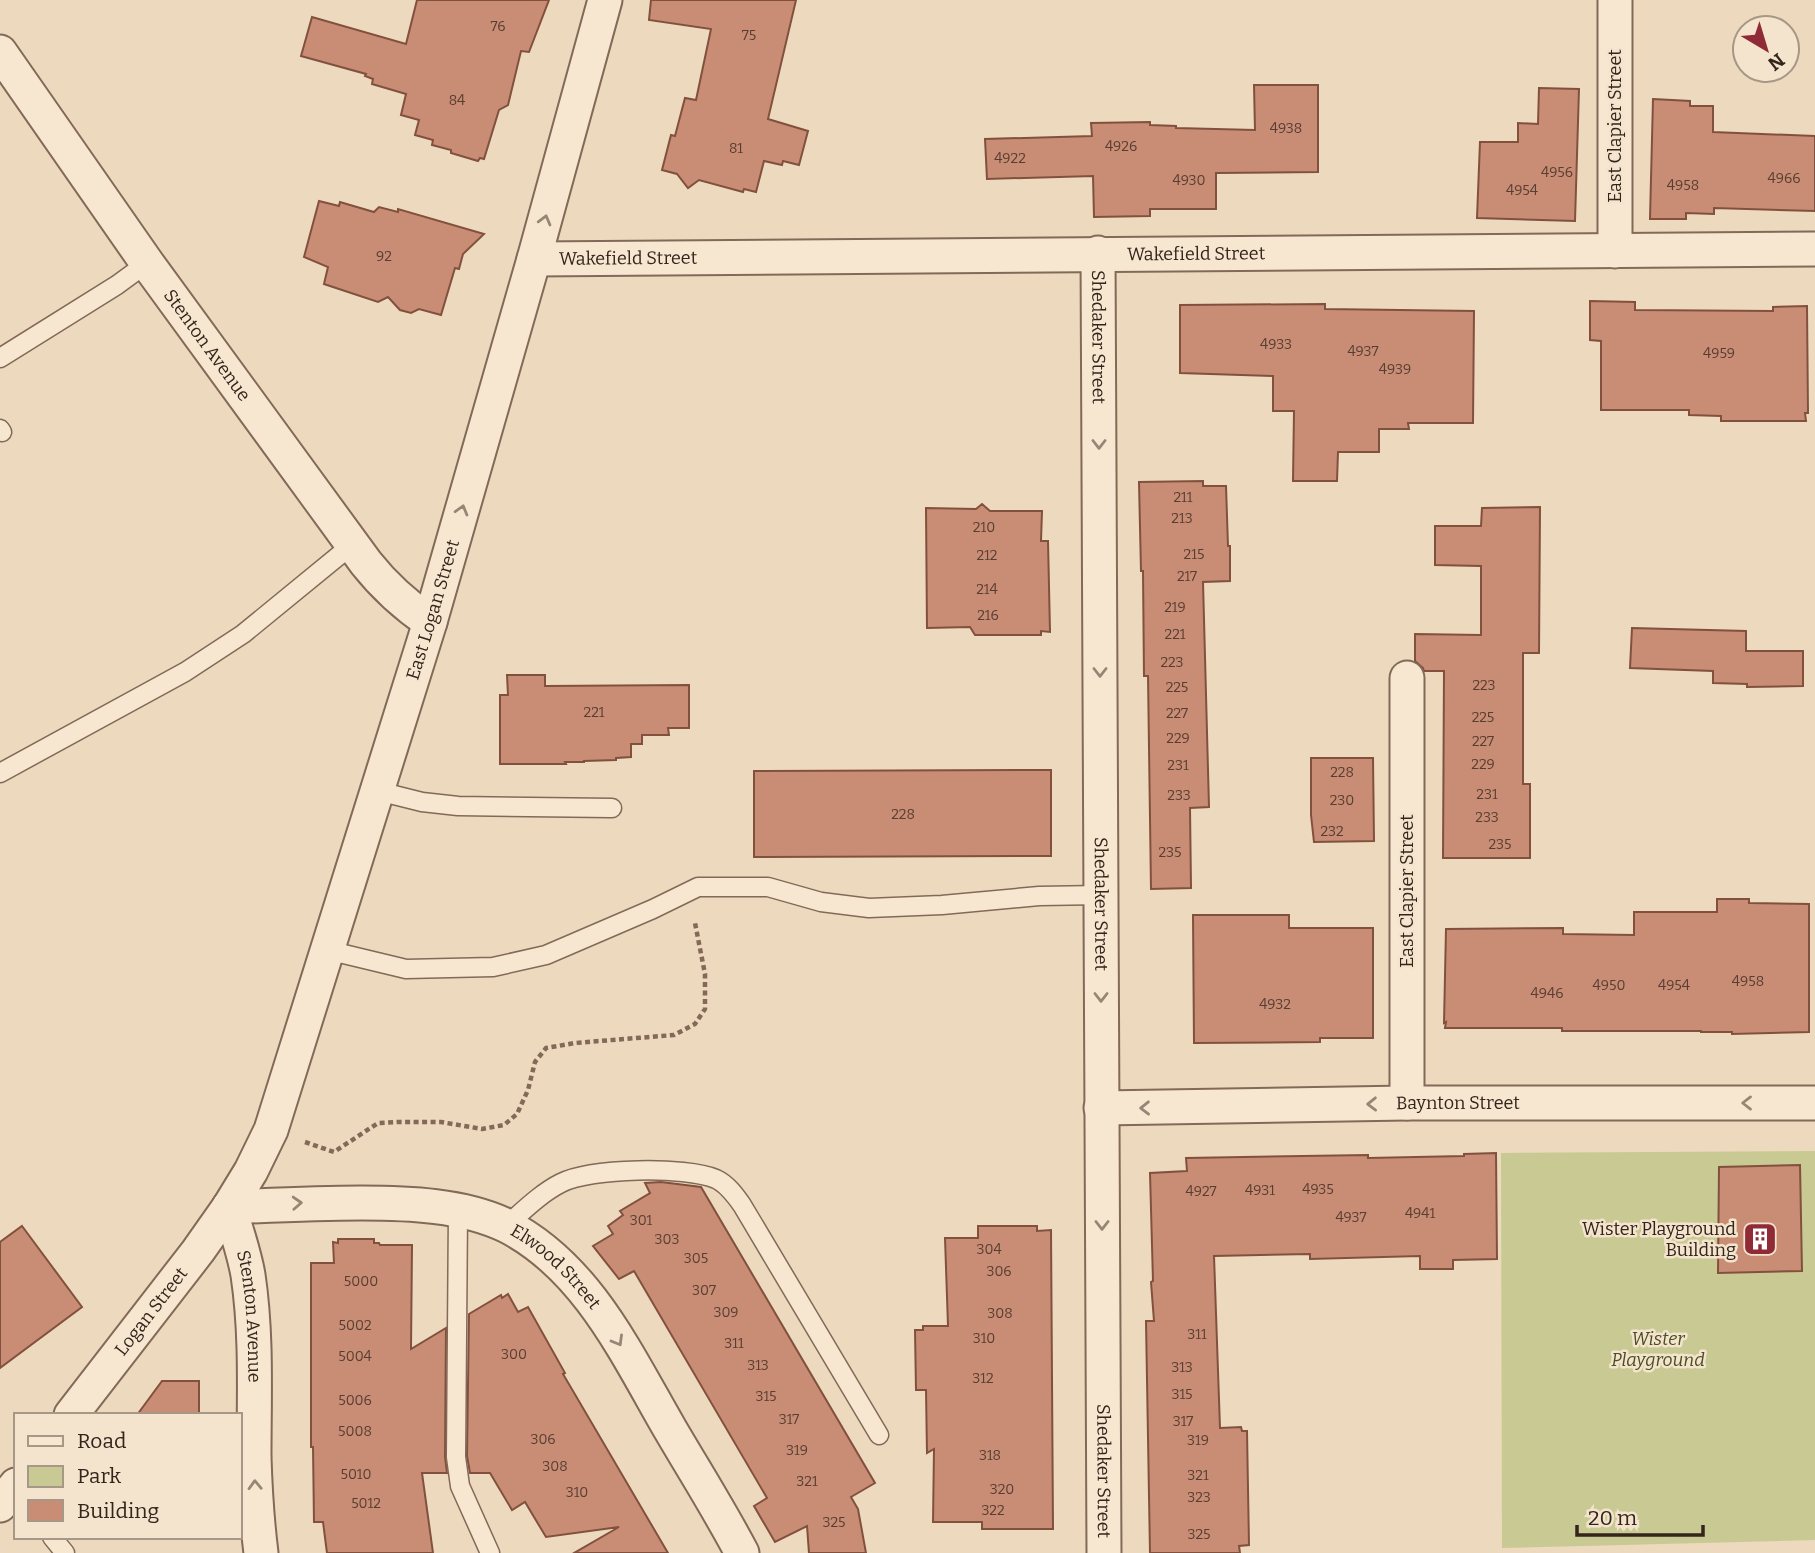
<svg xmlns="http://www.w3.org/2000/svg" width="1815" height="1553" font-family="Bitter,serif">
<rect width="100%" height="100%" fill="#ecd9be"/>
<polygon fill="#c9c993" points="1815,1151 1815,1540 1502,1548 1501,1153"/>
<g fill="#c98d75" stroke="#82513e" stroke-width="2">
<polygon points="417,0 549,0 529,52 521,51 508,105 499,110 484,159 480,158 478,161 451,153 451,150 432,145 433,140 415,135 419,120 401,115 406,94 372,84 373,79 365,76 366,74 301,56 312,17 406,44"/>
<polygon points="651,0 796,0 768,119 808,131 799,165 783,161 782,165 764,161 756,192 744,189 743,192 699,180 688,188 677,174 662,170 671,135 675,136 685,98 696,100 711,29 649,20"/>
<polygon points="1254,85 1318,85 1318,172 1216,173 1216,209 1150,209 1150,216 1094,217 1093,176 987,179 985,139 1092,136 1091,123 1150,122 1150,125 1176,126 1176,128 1255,130"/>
<polygon points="1539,88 1579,89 1575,221 1477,218 1480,142 1518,142 1518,123 1538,124"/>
<polygon points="1653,99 1690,101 1690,106 1713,106 1713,132 1815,136 1815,211 1714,208 1714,214 1686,213 1686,219 1650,219"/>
<polygon points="319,201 339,206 340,202 374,212 379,207 398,212 398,209 484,234 463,254 459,269 455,268 441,315 419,309 411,313 400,310 388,297 378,302 324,284 328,267 304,257"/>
<polygon points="1590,301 1635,302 1635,310 1773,311 1773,307 1807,306 1808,413 1805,413 1806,421 1721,421 1721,416 1689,415 1689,410 1601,410 1601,341 1590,340"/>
<polygon points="1325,304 1325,309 1474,311 1473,423 1408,423 1409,429 1379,429 1379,452 1338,452 1337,481 1293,481 1294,411 1273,411 1273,376 1180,373 1180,305"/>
<polygon points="1203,481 1203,486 1226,486 1228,546 1230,546 1230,581 1203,582 1209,807 1190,808 1191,888 1151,889 1148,676 1144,676 1143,571 1141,571 1139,482"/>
<polygon points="982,504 990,511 1042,511 1041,541 1048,541 1050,632 1041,631 1041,635 975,635 970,627 927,628 926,508 976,509"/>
<polygon points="1540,507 1539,653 1523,653 1523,784 1530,784 1530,858 1443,858 1444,671 1424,671 1423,668 1415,661 1415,634 1481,635 1481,566 1435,565 1435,526 1481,526 1482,508"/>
<polygon points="1632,628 1746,631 1746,651 1803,651 1803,686 1747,687 1747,684 1713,683 1713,671 1630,668"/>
<polygon points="507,675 545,675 545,686 689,685 689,728 668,728 669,735 642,735 642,744 631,744 631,757 616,758 616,760 584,761 584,762 565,762 566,764 500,764 500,695 508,695"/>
<polygon points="1311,758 1373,758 1374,841 1314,842 1311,815"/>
<polygon points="1051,770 1051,856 754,857 754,771"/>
<polygon points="1717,899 1749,899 1749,903 1809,904 1809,1032 1732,1034 1732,1032 1701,1032 1701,1031 1562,1031 1562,1028 1445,1028 1446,1022 1444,1023 1446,929 1563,928 1563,934 1634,935 1634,912 1717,912"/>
<polygon points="1193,915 1289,915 1289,928 1373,928 1373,1038 1320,1038 1320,1042 1194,1043"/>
<polygon points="1496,1153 1497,1259 1453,1260 1453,1269 1420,1269 1420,1256 1310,1259 1310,1254 1214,1256 1220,1428 1241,1427 1242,1431 1247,1431 1249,1545 1239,1546 1240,1553 1150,1553 1146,1321 1154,1321 1151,1282 1153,1281 1150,1173 1187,1171 1186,1158 1368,1155 1368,1158 1464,1156 1464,1154"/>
<polygon points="1800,1165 1802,1271 1718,1273 1719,1167"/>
<polygon points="661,1182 701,1187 875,1483 851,1497 858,1509 866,1553 809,1553 807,1526 775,1542 754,1506 767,1498 634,1271 619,1279 593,1246 613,1234 608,1226 623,1215 620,1211 650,1193 645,1183"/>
<polygon points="22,1226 82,1307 0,1368 0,1242"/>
<polygon points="978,1226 1037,1226 1037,1231 1051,1230 1053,1529 982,1529 982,1522 933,1522 934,1449 927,1453 926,1390 916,1390 915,1330 923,1330 923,1326 948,1326 945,1238 978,1238"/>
<polygon points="338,1239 374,1239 374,1243 379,1243 380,1245 412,1245 411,1349 446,1328 445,1457 447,1473 422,1473 433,1553 327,1553 323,1522 314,1522 313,1447 311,1447 311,1263 334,1263 333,1242 338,1243"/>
<polygon points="508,1294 518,1312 528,1307 565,1373 563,1374 668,1553 574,1553 619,1527 546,1537 525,1502 512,1510 490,1473 470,1473 467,1456 469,1314 501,1295 502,1298"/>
<polygon points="162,1381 199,1381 199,1415 137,1415"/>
</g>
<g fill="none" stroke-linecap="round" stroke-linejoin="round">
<g stroke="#836958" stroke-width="21">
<g id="lane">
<polyline points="0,358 117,285 147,263"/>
<polyline points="0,429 2,432"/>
<polyline points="0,773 185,672 243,634 353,544"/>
<polyline points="378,791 422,802 458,806 612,808"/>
<polyline points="327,950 406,969 493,967 546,955 653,909 698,887 768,887 821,902 869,908 942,905 1039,896 1101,895"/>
<polyline points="458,1211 456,1457 460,1486 490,1553"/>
<path d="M506,1226C523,1211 541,1193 561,1183C591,1168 685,1166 716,1179C727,1184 735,1195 742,1205L879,1435"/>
<polyline points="52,1537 65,1553"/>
</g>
</g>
<g stroke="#836958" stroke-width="37">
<g id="street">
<path id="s1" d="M0,52L147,263L366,563C385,587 405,605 430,622"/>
<polyline points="1615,251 1615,0"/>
<path id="s2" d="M1098,253L1104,1553"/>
<path id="s3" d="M534,259L1815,249"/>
<polyline points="1407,1103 1407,678"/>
<path id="s4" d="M1101,1108L1407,1103H1815"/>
<path id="s5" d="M229,1207C273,1205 317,1203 361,1203C408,1203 464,1205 507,1226C587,1267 627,1355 670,1429C694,1470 720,1511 742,1553"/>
<path id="s6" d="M229,1207C236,1229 244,1252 248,1275C257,1335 254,1396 254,1457C255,1489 257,1521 261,1553"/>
<path id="s7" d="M71,1415L198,1251L229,1207L251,1171L271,1130L430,622L534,259L605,0"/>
<polyline points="0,1505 16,1485"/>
</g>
</g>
<polyline stroke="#836958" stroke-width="4.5" stroke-dasharray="5 3.5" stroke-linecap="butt" points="305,1142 334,1152 378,1123 398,1122 441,1122 482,1129 504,1125 517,1114 528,1090 535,1062 546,1048 575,1043 674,1035 695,1024 705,1009 705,974 695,923"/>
<use href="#lane" stroke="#f7e7d1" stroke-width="18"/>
<use href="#street" stroke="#f7e7d1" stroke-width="33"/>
</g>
<defs><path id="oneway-chevron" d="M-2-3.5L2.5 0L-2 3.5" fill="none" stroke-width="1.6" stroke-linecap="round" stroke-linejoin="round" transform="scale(1.75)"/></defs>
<g stroke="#958676">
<use href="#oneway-chevron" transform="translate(545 220) rotate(-75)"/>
<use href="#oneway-chevron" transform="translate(1099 444) rotate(90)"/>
<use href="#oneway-chevron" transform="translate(462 510) rotate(-74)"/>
<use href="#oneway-chevron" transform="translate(1100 672) rotate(90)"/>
<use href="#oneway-chevron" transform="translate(1101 997) rotate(90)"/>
<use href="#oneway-chevron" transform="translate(1747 1103) rotate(180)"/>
<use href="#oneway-chevron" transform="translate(1372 1104) rotate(179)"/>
<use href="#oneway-chevron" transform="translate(1145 1108) rotate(179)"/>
<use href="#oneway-chevron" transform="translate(297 1203) rotate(-3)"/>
<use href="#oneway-chevron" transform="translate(1102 1225) rotate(90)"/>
<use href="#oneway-chevron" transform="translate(618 1341) rotate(60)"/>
<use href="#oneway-chevron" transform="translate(255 1485) rotate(-92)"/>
</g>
<defs>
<g id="building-square" transform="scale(1.75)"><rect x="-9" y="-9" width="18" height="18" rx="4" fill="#902a37" stroke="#f4e4cd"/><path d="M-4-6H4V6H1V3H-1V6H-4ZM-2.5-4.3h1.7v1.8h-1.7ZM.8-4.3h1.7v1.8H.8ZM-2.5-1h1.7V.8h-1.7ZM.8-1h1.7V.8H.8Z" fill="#fff"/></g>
</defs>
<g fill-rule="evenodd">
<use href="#building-square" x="1760" y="1239"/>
</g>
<g text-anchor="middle" stroke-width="5" stroke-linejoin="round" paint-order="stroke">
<g font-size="14" fill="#583e32">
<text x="498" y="31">76</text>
<text x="749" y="40">75</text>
<text x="457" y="105">84</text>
<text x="1286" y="133">4938</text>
<text x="1121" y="151">4926</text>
<text x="736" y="153">81</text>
<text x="1010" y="163">4922</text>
<text x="1557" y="177">4956</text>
<text x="1784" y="183">4966</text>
<text x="1189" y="185">4930</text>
<text x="1683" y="190">4958</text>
<text x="1522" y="195">4954</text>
<text x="384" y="261">92</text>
<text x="1276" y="349">4933</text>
<text x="1363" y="356">4937</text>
<text x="1719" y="358">4959</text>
<text x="1395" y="374">4939</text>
<text x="1183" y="502">211</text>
<text x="1182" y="523">213</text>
<text x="984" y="532">210</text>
<text x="1194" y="559">215</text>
<text x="987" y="560">212</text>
<text x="1187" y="581">217</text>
<text x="987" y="594">214</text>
<text x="1175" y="612">219</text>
<text x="988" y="620">216</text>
<text x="1175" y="639">221</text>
<text x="1172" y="667">223</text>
<text x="1484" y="690">223</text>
<text x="1177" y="692">225</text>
<text x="594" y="717">221</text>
<text x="1177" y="718">227</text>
<text x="1483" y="722">225</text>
<text x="1178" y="743">229</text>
<text x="1483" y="746">227</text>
<text x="1483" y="769">229</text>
<text x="1178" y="770">231</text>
<text x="1342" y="777">228</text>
<text x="1487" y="799">231</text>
<text x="1179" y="800">233</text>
<text x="1342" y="805">230</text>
<text x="903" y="819">228</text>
<text x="1487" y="822">233</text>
<text x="1332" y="836">232</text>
<text x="1500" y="849">235</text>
<text x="1170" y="857">235</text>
<text x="1748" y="986">4958</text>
<text x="1609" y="990">4950</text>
<text x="1674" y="990">4954</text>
<text x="1547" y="998">4946</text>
<text x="1275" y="1009">4932</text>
<text x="1318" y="1194">4935</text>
<text x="1260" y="1195">4931</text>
<text x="1201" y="1196">4927</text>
<text x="1420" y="1218">4941</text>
<text x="1351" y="1222">4937</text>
<text x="641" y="1225">301</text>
<text x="667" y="1244">303</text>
<text x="989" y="1254">304</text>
<text x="696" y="1263">305</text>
<text x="999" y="1276">306</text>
<text x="361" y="1286">5000</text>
<text x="704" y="1295">307</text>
<text x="726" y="1317">309</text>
<text x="1000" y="1318">308</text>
<text x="355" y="1330">5002</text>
<text x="1197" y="1339">311</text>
<text x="984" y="1343">310</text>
<text x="734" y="1348">311</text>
<text x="514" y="1359">300</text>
<text x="355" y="1361">5004</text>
<text x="758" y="1370">313</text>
<text x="1182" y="1372">313</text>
<text x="983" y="1383">312</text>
<text x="1182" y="1399">315</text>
<text x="766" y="1401">315</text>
<text x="355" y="1405">5006</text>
<text x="789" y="1424">317</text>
<text x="1183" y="1426">317</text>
<text x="355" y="1436">5008</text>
<text x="543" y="1444">306</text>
<text x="1198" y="1445">319</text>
<text x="797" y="1455">319</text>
<text x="990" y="1460">318</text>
<text x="555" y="1471">308</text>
<text x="356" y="1479">5010</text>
<text x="1198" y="1480">321</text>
<text x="807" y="1486">321</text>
<text x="1002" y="1494">320</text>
<text x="577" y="1497">310</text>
<text x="1199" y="1502">323</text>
<text x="366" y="1508">5012</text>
<text x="993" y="1515">322</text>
<text x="834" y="1527">325</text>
<text x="1199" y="1539">325</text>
</g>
<g font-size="18" fill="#33241c" stroke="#f4e4cd">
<text transform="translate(1615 126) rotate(-90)" y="6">East Clapier Street</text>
<text dy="6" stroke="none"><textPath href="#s3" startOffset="662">Wakefield Street</textPath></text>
<text dy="6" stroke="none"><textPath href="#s3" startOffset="94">Wakefield Street</textPath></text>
<text dy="6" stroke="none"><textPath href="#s2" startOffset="84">Shedaker Street</textPath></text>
<text dy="6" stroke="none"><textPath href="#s1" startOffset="359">Stenton Avenue</textPath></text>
<text dy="6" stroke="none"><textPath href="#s7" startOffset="894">East Logan Street</textPath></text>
<text transform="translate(1407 891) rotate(-90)" y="6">East Clapier Street</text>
<text dy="6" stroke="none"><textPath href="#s2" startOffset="651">Shedaker Street</textPath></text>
<text dy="6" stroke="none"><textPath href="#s4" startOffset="357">Baynton Street</textPath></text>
<text dy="6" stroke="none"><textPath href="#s5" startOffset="345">Elwood Street</textPath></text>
<text dy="6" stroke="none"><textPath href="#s7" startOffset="131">Logan Street</textPath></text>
<text dy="6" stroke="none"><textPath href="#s6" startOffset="112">Stenton Avenue</textPath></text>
<text dy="6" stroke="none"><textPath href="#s2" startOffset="1218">Shedaker Street</textPath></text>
</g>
<g font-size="18" fill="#33241c" stroke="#f4e4cd" text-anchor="end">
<text x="1736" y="1235">Wister Playground<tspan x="1736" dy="21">Building</tspan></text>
</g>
<g font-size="18" font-style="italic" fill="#494f23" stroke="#f4e4cd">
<text x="1658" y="1345">Wister<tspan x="1658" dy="21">Playground</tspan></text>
</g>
</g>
<rect x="14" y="1413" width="228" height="126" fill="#f4e4cd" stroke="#a79786" stroke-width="2"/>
<rect x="28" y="1436" width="35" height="10" fill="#f7e7d1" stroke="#a79786" stroke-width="2"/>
<text x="77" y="1448" font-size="21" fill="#33241c">Road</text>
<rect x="28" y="1466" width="35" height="21" fill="#c9c993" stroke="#a79786" stroke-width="2"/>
<text x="77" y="1483" font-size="21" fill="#33241c">Park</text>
<rect x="28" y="1500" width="35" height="21" fill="#c98d75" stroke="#a79786" stroke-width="2"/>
<text x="77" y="1518" font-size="21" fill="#33241c">Building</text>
<g transform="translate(1766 49) rotate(142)"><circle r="33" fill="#f4e4cd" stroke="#a79786" stroke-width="2"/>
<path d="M0-5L12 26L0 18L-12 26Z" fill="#902a37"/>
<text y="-10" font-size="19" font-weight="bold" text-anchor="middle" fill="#33241c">N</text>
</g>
<path d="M1577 1525v10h126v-10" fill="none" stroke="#33241c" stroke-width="3.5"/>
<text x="1588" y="1525" font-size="21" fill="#33241c" stroke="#f4e4cd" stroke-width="5" paint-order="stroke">20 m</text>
</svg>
